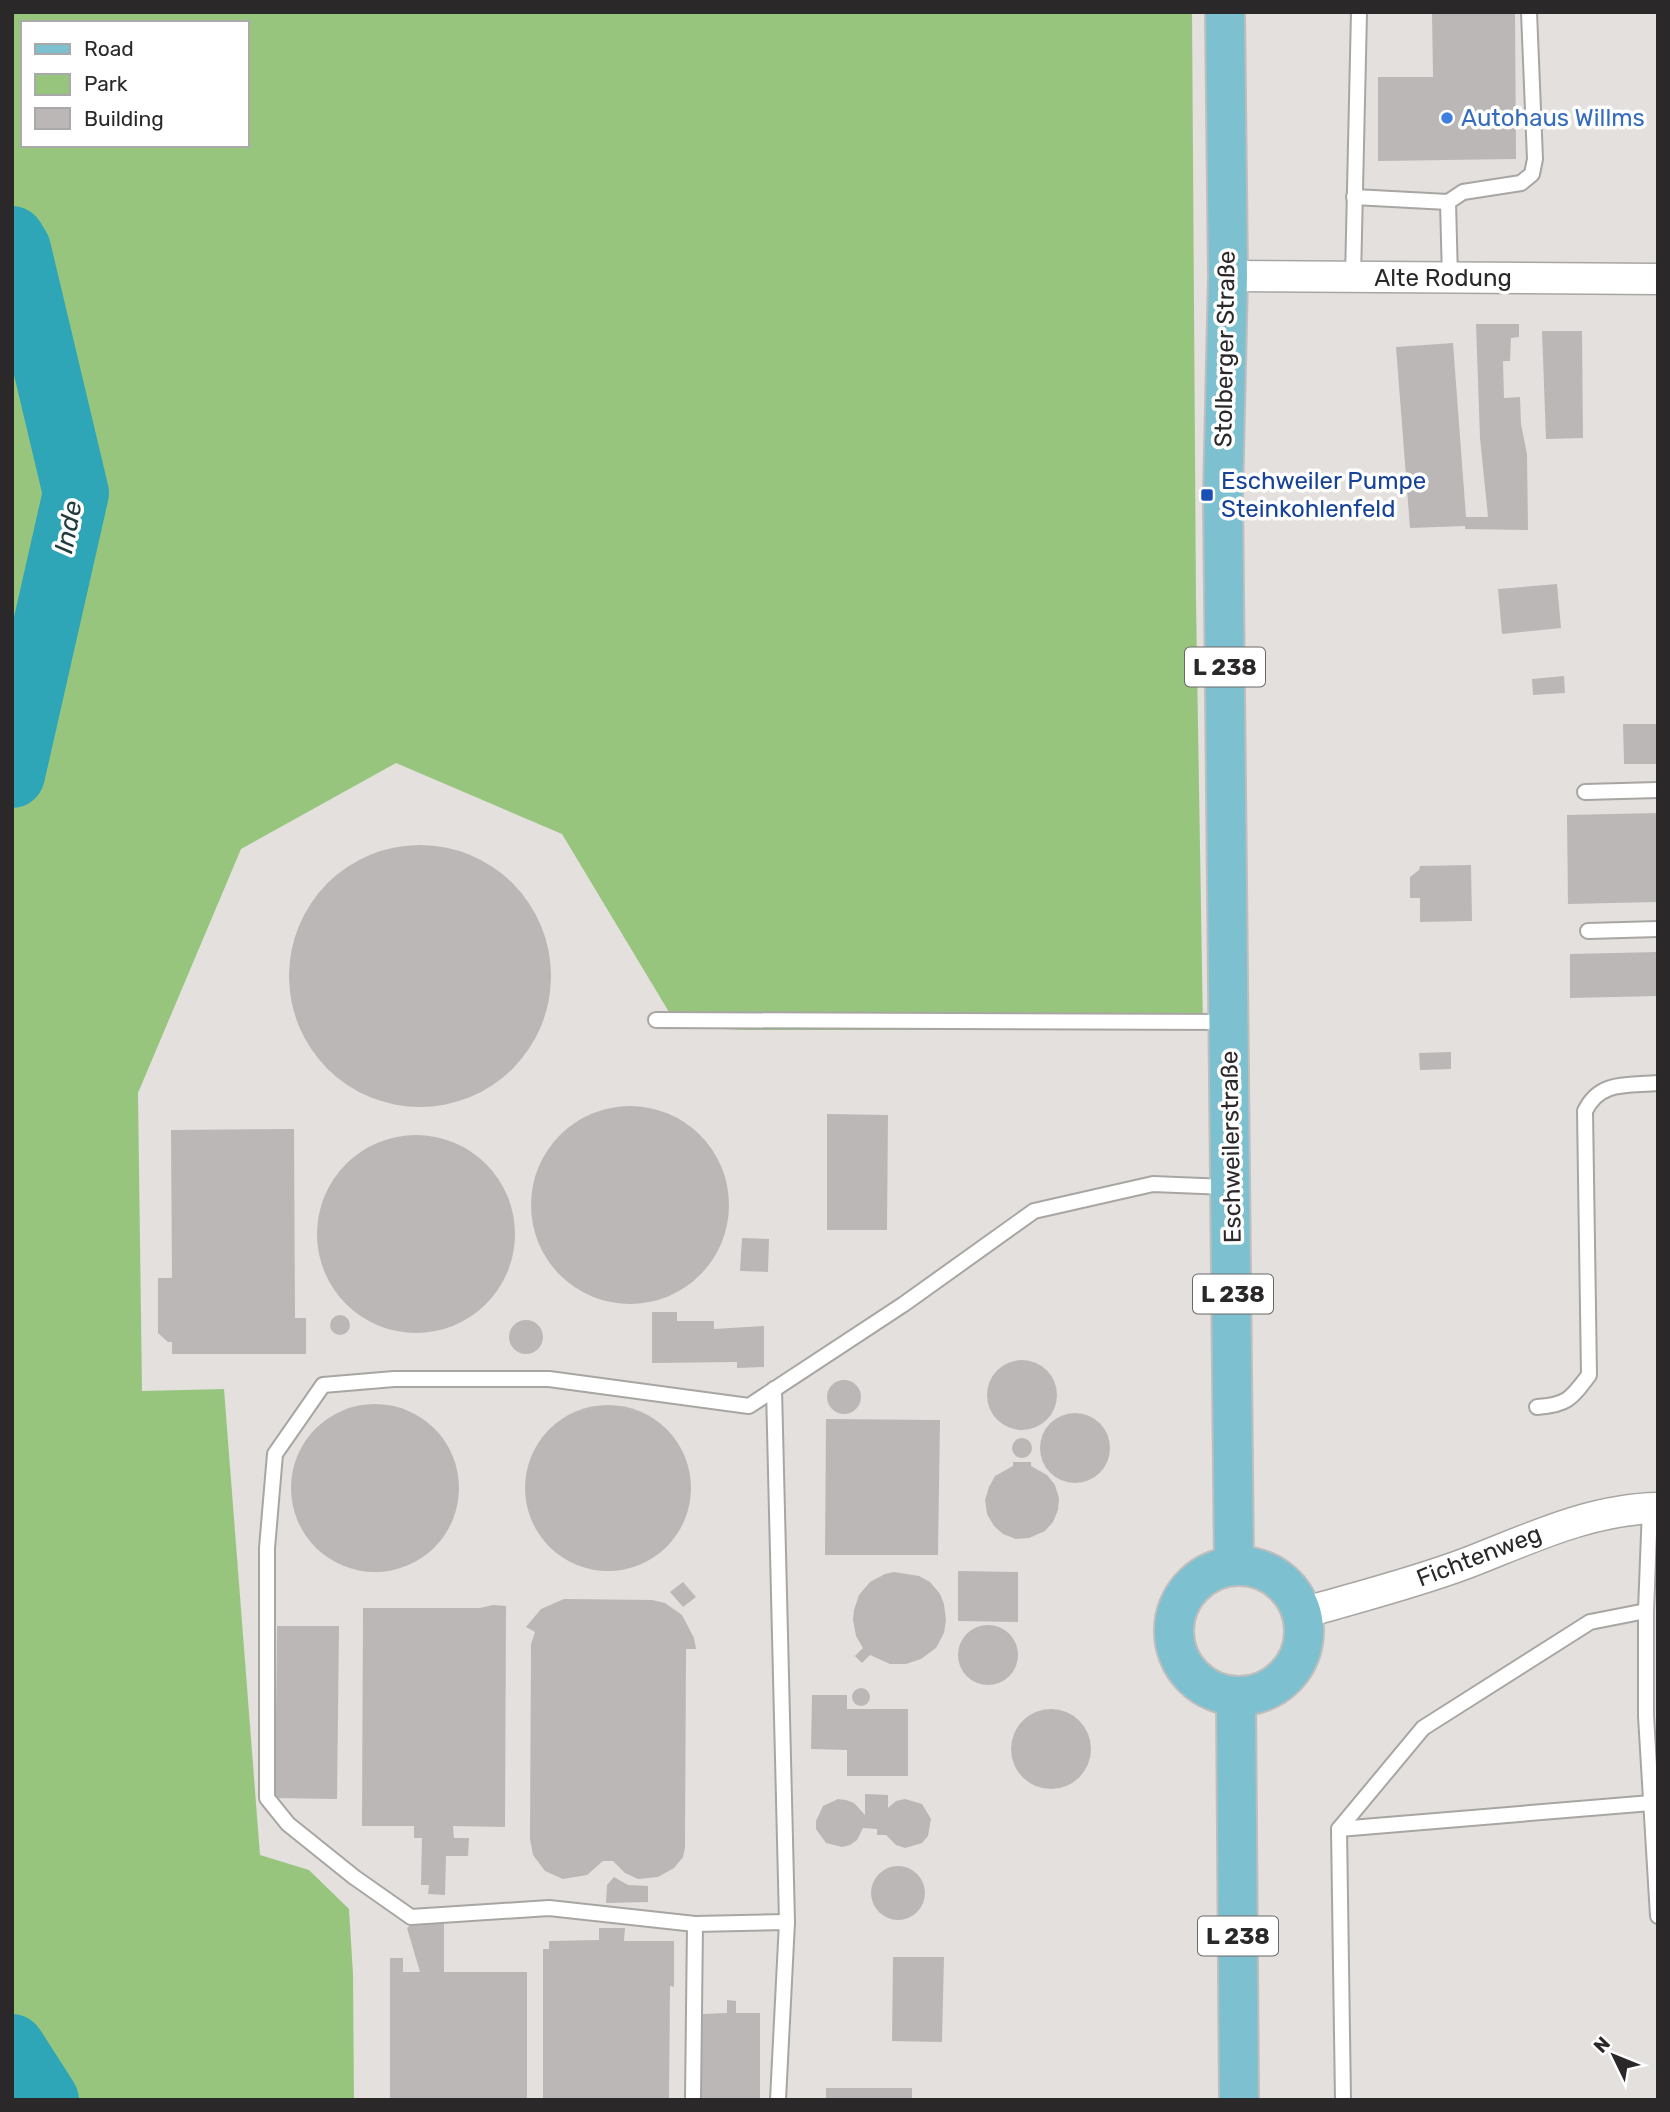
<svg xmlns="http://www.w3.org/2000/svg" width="1670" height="2112" font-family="Rubik,sans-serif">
<rect width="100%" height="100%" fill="#e3e0de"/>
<path fill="#98c57d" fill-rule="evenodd" d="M12,12H1192L1196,602L1203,1030H746L678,1027L562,834L396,763L241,849L138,1093L142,1391L224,1389L260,1855L309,1870L349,1909L353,1974L354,2100H12ZM23,23H247V145H23Z"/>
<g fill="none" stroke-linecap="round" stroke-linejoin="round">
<g stroke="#2fa6b7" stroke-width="66">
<polyline points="12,239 18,249 76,493 12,775"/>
<polyline points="12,2047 46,2100"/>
</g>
</g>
<g fill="#bcb7b7">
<polygon points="1432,12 1515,12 1516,159 1378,161 1378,77 1433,77"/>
<polygon points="1476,324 1519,324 1519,337 1511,338 1510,361 1503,361 1504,398 1520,397 1521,424 1527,454 1528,530 1465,529 1465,526 1410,528 1396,347 1453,343 1466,517 1488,517 1480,438"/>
<polygon points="1542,331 1582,331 1583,438 1546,439"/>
<polygon points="1557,584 1561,628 1502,634 1498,589"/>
<polygon points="1564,676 1565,693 1533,695 1532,679"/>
<polygon points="1623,724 1658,724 1658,764 1624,764"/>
<polygon points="1658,813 1658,902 1568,904 1567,815"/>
<circle cx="420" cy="976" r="131"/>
<polygon points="1471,865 1472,921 1420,922 1420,898 1410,898 1410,877 1419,870 1420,866"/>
<polygon points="1658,952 1658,996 1570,998 1570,954"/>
<polygon points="1451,1052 1451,1069 1420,1070 1419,1053"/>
<circle cx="630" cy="1205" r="99"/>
<polygon points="827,1114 888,1115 887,1230 827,1230"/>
<polygon points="294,1129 295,1318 306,1318 306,1354 172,1354 172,1342 168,1342 158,1333 158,1278 172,1278 171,1130"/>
<circle cx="416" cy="1234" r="99"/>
<polygon points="742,1238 769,1239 768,1272 740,1271"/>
<polygon points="652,1312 677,1312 677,1321 714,1321 714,1329 764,1326 764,1367 737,1368 737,1362 652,1363"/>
<circle cx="340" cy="1325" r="10"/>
<circle cx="526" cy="1337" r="17"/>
<circle cx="1022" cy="1395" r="35"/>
<circle cx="844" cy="1397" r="17"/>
<circle cx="375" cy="1488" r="84"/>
<circle cx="608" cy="1488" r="83"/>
<circle cx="1075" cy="1448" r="35"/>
<polygon points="826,1419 940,1420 938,1555 825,1555"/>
<circle cx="1022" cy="1448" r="10"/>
<polygon points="1013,1462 1031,1462 1031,1466 1047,1475 1055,1485 1059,1498 1058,1510 1053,1522 1045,1531 1029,1538 1016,1539 1003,1534 994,1526 987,1514 985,1500 989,1487 995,1476 1013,1466"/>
<polygon points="958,1571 1018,1572 1018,1622 958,1621"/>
<polygon points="894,1572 919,1576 930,1582 940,1594 944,1604 946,1620 944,1633 936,1648 921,1659 906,1664 890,1664 870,1655 862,1663 855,1656 863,1648 856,1636 853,1620 854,1610 859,1595 870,1582 885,1574"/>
<polygon points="683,1582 696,1597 683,1607 670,1592"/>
<polygon points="564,1599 652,1600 665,1603 682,1615 694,1638 696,1649 686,1649 685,1848 683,1857 674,1868 658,1877 638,1879 625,1873 613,1861 603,1861 587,1875 563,1879 545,1871 533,1855 530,1839 531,1644 535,1632 526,1627 541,1609"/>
<polygon points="493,1605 506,1606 505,1827 453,1826 454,1838 469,1838 468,1856 446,1856 445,1895 428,1894 429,1885 421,1885 422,1838 414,1838 414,1826 362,1826 363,1608 480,1608"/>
<circle cx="988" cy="1655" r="30"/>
<polygon points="277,1626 339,1626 337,1799 275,1798"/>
<circle cx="861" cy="1697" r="9"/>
<polygon points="812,1695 847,1695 847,1709 908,1709 908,1776 847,1776 847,1750 811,1749"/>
<circle cx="1051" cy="1749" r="40"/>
<polygon points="865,1794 888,1795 888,1808 896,1801 905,1799 922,1804 931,1819 928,1836 922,1843 905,1848 896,1845 886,1835 877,1835 877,1829 863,1828 857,1840 850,1845 842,1847 826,1843 816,1829 816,1821 823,1806 838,1799 846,1800 854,1803 865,1815"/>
<circle cx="898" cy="1893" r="27"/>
<polygon points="614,1877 628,1885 648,1886 648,1902 606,1903 607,1885"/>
<polygon points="437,1919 437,1923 444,1923 444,1972 527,1972 527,2100 390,2100 390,1958 403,1958 403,1972 420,1972 407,1928 413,1923"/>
<polygon points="599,1928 625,1928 624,1941 674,1941 674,1987 670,1986 669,2100 543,2100 543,1949 549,1949 549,1941 599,1940"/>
<polygon points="893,1957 944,1957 942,2042 892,2041"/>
<polygon points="727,2000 736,2001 736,2013 760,2013 760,2100 701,2100 701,2014 727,2013"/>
<rect x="826" y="2088" width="86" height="12"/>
</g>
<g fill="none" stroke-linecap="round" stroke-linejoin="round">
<g stroke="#a8a6a3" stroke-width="18">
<g id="service">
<polyline points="1354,197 1448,202"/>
<polyline points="1353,278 1359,12"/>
<polyline points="1450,278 1448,202 1463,192 1521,183 1532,174 1535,159 1529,12"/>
<polyline points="1585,792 1658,790"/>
<polyline points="1588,931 1658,929"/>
<polyline points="656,1020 1228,1022"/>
<polyline points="774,1389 787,1922"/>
<path d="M1537,1407C1567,1405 1571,1399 1589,1375L1585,1111C1600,1080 1628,1086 1658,1083"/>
<polyline points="1650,1508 1646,1611 1646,1716 1658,1916"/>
<polyline points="1339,1829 1651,1803"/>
<polyline points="693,2100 695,1924"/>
<polyline points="778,2100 787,1922 695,1924 549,1908 411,1917 354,1877 288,1824 267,1798 267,1548 275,1454 323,1385 394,1379 549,1379 749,1406 904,1304 1034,1211 1153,1184 1227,1187"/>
<polyline points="1343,2100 1339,1829 1423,1728 1590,1622 1646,1611"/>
</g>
</g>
<g stroke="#a8a6a3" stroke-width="33">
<g id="minor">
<polyline points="1228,276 1658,279"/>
<path d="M1303,1613C1358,1597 1414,1583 1467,1563C1529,1539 1590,1509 1658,1508"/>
</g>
</g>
<g stroke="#bfbebe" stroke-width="42">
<g id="primary">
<polyline points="1225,12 1228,276 1223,496 1234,1566"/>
<circle cx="1239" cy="1631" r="65"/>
<polyline points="1236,1696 1239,2100"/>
</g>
</g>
<use href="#service" stroke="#fff" stroke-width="14"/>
<use href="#minor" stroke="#fff" stroke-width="30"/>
<use href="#primary" stroke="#7dc0d0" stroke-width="38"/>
</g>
<circle fill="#3f7fe0" stroke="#fff" stroke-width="2.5" cx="1447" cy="118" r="7"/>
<rect fill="#1a4fb4" stroke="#fff" stroke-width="2.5" x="1200" y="488" width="14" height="14" rx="3.5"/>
<g text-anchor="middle" stroke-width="7" stroke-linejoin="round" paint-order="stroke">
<g fill="#fff" stroke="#6a6868" stroke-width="2">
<rect x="1185" y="647.5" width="80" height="39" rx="5"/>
<rect x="1193" y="1274.5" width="80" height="39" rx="5"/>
<rect x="1198" y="1916.5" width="80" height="39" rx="5"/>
</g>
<g font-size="23" font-weight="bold" fill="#2a2828">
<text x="1225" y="675">L 238</text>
<text x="1233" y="1302">L 238</text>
<text x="1238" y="1944">L 238</text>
</g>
<g font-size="24" fill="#366cbe" stroke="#fff" text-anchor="start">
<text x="1461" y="126">Autohaus Willms</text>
</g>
<g font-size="24" fill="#2a2828" stroke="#fff">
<text x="1443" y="286">Alte Rodung</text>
<text transform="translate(1225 349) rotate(-89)" y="8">Stolberger Straße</text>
<text transform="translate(1231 1147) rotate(-91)" y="8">Eschweilerstraße</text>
<text transform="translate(1479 1556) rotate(-21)" y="8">Fichtenweg</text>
</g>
<g font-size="24" fill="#164399" stroke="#fff" text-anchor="start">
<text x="1221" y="489">Eschweiler Pumpe<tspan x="1221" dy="28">Steinkohlenfeld</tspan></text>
</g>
<g font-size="26" font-style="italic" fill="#223b3f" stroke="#fff">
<text transform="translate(68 527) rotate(-79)" y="9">Inde</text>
</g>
</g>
<rect width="1670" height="2112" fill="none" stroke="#2a2828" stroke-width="28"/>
<rect x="21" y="21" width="228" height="126" fill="#ffffff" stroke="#aaa9a9" stroke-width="2"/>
<rect x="35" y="44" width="35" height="10" fill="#7dc0d0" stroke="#aaa9a9" stroke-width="2"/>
<text x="84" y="56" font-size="21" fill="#2a2828">Road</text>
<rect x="35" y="74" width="35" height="21" fill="#98c57d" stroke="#aaa9a9" stroke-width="2"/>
<text x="84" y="91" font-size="21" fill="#2a2828">Park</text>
<rect x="35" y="108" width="35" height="21" fill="#bcb7b7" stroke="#aaa9a9" stroke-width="2"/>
<text x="84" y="126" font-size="21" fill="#2a2828">Building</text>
<g transform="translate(1614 2056) rotate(313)" stroke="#ffffff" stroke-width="5" paint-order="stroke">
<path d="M0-5L12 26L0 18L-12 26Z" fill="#2a2828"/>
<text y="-10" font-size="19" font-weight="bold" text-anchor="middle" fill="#2a2828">N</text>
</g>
</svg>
